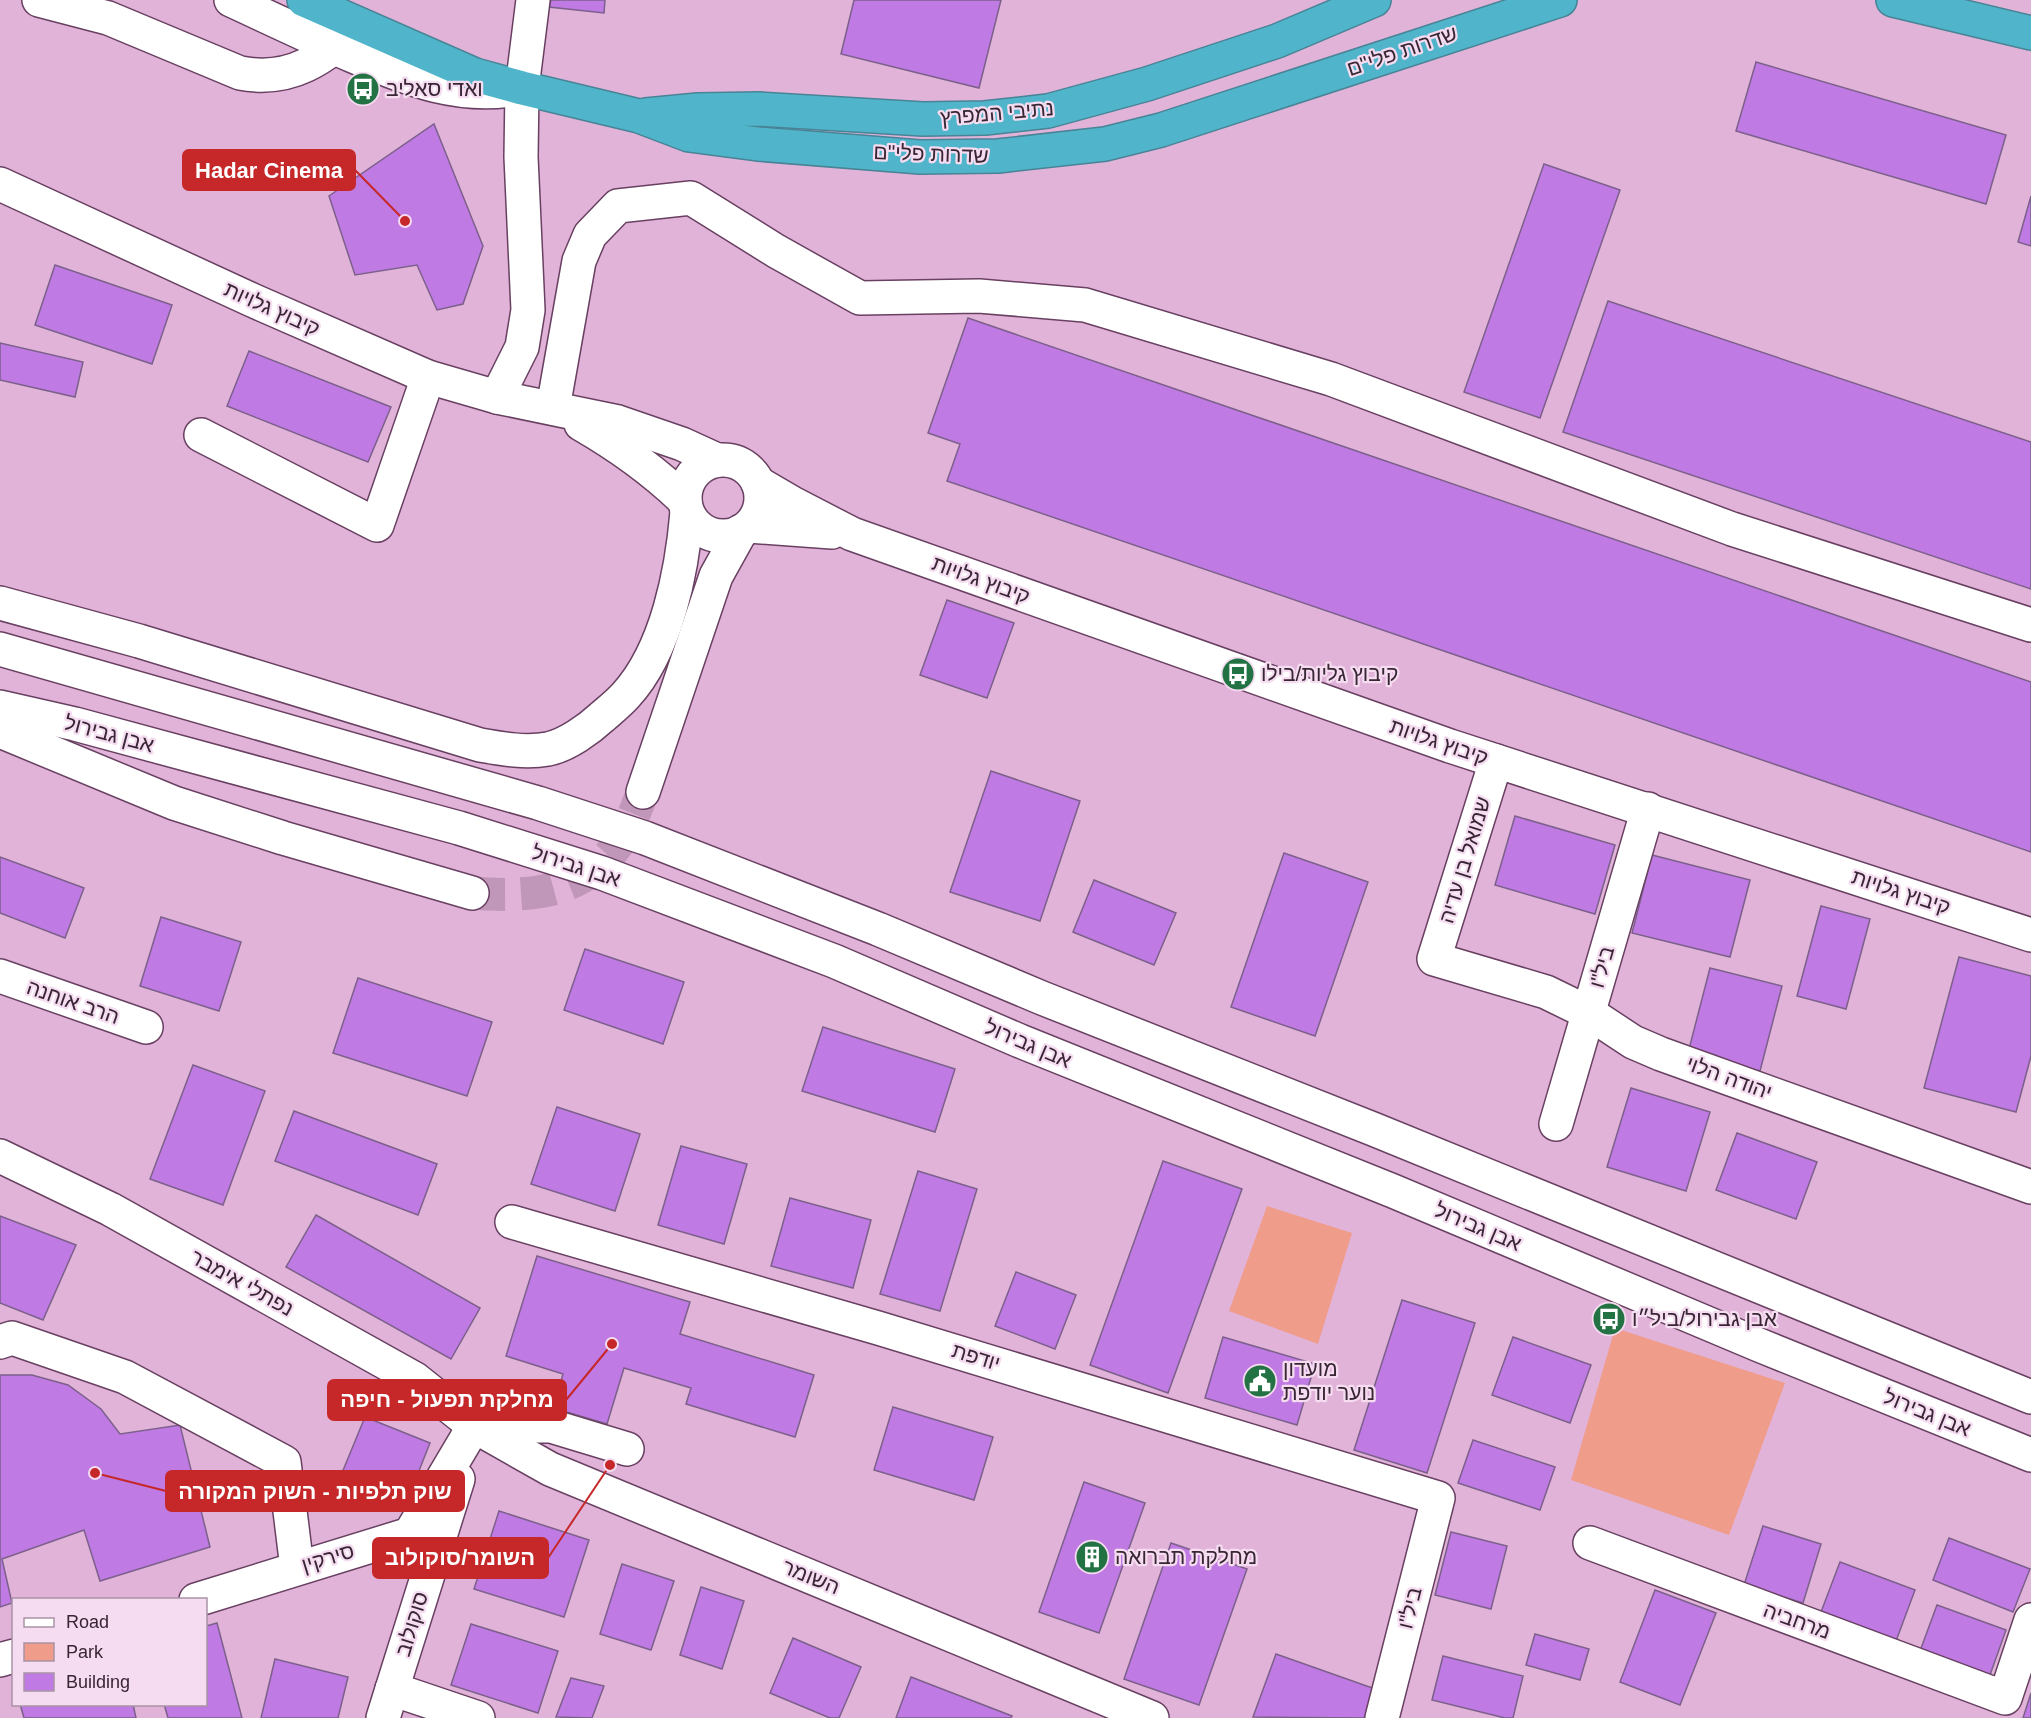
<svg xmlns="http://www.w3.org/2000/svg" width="2031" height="1718" font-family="Helvetica,'Noto Sans Hebrew',sans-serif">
<rect width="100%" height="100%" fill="#e2b3d9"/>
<g fill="#ef9c8a">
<polygon points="1267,1206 1352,1233 1318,1344 1229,1311"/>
<polygon points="1615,1328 1785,1383 1729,1535 1571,1480"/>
</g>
<g fill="#bf7be3" stroke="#7c608b" stroke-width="1.5">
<polygon points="551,0 605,0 604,13 549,7"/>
<polygon points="854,0 1001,0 979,88 841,54"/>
<polygon points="1756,62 2006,135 1986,204 1736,131"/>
<polygon points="434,124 483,246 463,304 437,310 417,265 355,275 329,196"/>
<polygon points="1544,164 1620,190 1540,418 1464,392"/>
<polygon points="2031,196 2031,246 2018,242"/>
<polygon points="55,265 172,305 152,364 35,325"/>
<polygon points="1608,301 2031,442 2031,589 1563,432"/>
<polygon points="968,318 2031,682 2031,852 947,481 960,444 928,433"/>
<polygon points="0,343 83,362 75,397 0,380"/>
<polygon points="249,351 391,407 368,462 227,406"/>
<polygon points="947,600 1014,623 987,698 920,675"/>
<polygon points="991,771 1080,801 1040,921 950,892"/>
<polygon points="1515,816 1615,845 1595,914 1495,885"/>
<polygon points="1284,853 1368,882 1315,1036 1231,1007"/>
<polygon points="1652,855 1750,880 1730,957 1632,933"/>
<polygon points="0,857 84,888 65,938 0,913"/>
<polygon points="1094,880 1176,913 1154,965 1073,932"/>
<polygon points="1821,906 1870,919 1846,1009 1797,996"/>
<polygon points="161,917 241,942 219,1011 140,986"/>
<polygon points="585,949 684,982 663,1044 564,1010"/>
<polygon points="1959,957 2031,976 2031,1056 2016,1112 1924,1088"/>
<polygon points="1710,968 1782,986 1760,1071 1688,1053"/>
<polygon points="358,978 492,1022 467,1096 333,1053"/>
<polygon points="823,1027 955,1069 935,1132 802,1091"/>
<polygon points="193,1065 265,1091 223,1205 150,1179"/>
<polygon points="1631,1088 1710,1112 1686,1191 1607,1167"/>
<polygon points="557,1107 640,1134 615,1211 531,1184"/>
<polygon points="294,1111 437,1164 418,1215 275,1161"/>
<polygon points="1737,1133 1817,1162 1796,1219 1716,1190"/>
<polygon points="681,1146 747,1164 724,1244 658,1225"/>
<polygon points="1163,1161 1242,1189 1168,1393 1090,1365"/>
<polygon points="918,1171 977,1189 940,1311 880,1294"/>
<polygon points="790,1198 871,1220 853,1288 771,1266"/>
<polygon points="316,1215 480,1308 451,1359 286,1267"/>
<polygon points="0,1216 76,1245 43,1320 0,1303"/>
<polygon points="537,1256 690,1302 680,1334 814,1375 795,1437 686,1404 691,1388 624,1368 607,1424 553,1408 563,1374 506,1356"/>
<polygon points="1016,1272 1076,1295 1055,1349 995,1326"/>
<polygon points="1402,1300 1475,1323 1427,1473 1354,1450"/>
<polygon points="1223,1337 1315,1364 1297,1425 1205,1398"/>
<polygon points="1513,1337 1591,1365 1570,1423 1492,1395"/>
<polygon points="0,1375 32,1375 68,1385 101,1409 120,1434 180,1425 210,1547 100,1581 84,1530 2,1559 12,1603 0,1607"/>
<polygon points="893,1407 993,1437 974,1500 874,1470"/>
<polygon points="365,1417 430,1443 403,1511 337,1485"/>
<polygon points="1473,1440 1555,1467 1540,1510 1458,1483"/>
<polygon points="1084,1482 1145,1503 1099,1633 1039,1612"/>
<polygon points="499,1511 589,1540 564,1617 474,1589"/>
<polygon points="1763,1526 1821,1544 1803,1603 1744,1585"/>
<polygon points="1451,1532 1507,1546 1491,1609 1435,1595"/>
<polygon points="1949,1538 2030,1569 2013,1612 1933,1580"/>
<polygon points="1171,1543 1247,1569 1199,1705 1124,1679"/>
<polygon points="1840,1562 1915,1590 1896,1641 1821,1612"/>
<polygon points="622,1564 674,1581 651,1650 600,1634"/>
<polygon points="701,1587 744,1601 722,1669 680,1655"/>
<polygon points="1655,1590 1716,1613 1680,1705 1620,1682"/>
<polygon points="1937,1605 2006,1630 1990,1675 1920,1651"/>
<polygon points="217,1623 242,1718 168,1718 164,1704 206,1704 206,1626"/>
<polygon points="471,1624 558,1651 538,1713 451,1685"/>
<polygon points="1535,1634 1589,1649 1580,1680 1526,1665"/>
<polygon points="793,1638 861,1667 839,1718 830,1718 770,1693"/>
<polygon points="1276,1654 1378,1690 1368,1718 1253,1717"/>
<polygon points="1443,1656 1523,1676 1513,1718 1505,1718 1432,1700"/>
<polygon points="275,1659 348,1677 338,1718 261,1718"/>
<polygon points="911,1677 1012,1716 1011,1718 896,1718"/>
<polygon points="571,1678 604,1686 592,1718 556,1717"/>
<polygon points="2031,1693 2031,1718 2023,1718"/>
<polygon points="20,1704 133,1704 136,1718 24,1718"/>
</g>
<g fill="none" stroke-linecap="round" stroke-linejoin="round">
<path stroke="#c097b8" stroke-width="33" stroke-dasharray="33 16" stroke-linecap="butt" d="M472,893C536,898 592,892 626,831C633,819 637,805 643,792"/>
<g stroke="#684061" stroke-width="36">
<g id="minor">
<path d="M39,0L108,18L240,73C292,83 324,58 360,25"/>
<path d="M231,0C272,19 312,38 353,56C407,79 462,101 522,88"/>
<polyline points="0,184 252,300 428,377 497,397 618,422 682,444 717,460"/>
<polyline points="497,397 522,347 528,310 521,157 522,88 533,0"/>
<polyline points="553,408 579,261 590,235 618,206 691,198 776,251 860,298 979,296 1085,305 1331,379 1732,529 2031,625"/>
<path d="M581,424C619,446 653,470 685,501"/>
<polyline points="201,435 377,525 428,377"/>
<circle cx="723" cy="498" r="38"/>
<polyline points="758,483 794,504 852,534 1450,746 2031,935"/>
<polyline points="749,526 832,532"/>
<path d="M0,603L139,641L480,745C503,749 525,753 548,749C567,745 589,729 602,717C610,710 619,703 626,695C667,650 682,571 687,512"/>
<polyline points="0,649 538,803 645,838 878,929 1042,998 1373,1129 2031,1397"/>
<polyline points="0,707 75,724 459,828 602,873 834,961 1020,1041 1393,1191 1759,1345 2031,1455"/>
<polyline points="0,731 174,803 283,838 472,893"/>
<polyline points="1496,761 1434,959 1546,992 1589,1013 1633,1042 1661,1054 2031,1187"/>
<polyline points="643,792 716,576 741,531"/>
<polyline points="0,976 146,1027"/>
<polyline points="1556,1124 1648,809"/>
<polyline points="0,1156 110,1209 415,1379 474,1426 550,1469 1152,1718"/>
<polyline points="512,1222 878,1328 1438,1498 1382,1718"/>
<polyline points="0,1342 12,1338 125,1377 284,1462 297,1568"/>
<polyline points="474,1426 551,1426 627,1449"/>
<polyline points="1590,1543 2005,1698 2031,1620"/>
<polyline points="196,1600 410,1534 474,1426"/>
<polyline points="0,1660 14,1656"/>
<polyline points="392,1689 478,1718"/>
<polyline points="383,1718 458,1479"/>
</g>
</g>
<g stroke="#488396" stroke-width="36">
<g id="highway">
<polyline points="304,0 475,75 522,88 639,116 689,135 758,144 920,157 998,156 1105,144 1161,130 1560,0"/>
<polyline points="1893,0 2031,33"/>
<polyline points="646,115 698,110 759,109 923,119 985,118 1048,111 1147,84 1277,41 1374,0"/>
</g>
</g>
<use href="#minor" stroke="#fff" stroke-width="33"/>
<use href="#highway" stroke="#50b5ca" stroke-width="33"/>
</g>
<defs>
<g id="bus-disc" transform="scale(1.725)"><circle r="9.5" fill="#237243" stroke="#f5dcf0"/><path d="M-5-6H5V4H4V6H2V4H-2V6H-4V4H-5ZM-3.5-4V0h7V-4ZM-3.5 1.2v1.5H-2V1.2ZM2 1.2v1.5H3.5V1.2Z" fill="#fff"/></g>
<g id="civic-disc" transform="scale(1.725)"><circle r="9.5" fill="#237243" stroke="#f5dcf0"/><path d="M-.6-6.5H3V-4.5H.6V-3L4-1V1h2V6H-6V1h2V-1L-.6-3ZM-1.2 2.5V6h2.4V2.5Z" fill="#fff"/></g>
<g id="building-disc" transform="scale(1.725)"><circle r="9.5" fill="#237243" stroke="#f5dcf0"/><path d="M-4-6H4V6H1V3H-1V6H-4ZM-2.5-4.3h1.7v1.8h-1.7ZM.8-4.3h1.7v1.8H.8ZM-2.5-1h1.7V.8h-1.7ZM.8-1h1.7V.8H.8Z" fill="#fff"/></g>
</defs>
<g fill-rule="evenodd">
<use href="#bus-disc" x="363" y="89"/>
<use href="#bus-disc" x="1238" y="674"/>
<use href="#bus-disc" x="1609" y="1319"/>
<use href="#civic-disc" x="1260" y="1381"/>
<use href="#building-disc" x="1092" y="1557"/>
</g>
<g text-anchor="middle" stroke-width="4.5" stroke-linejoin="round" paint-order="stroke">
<g font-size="21" fill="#382634" stroke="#f5dcf0">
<text transform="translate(1402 51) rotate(-19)" y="7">שדרות פלי"ם</text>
<text transform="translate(997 113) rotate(-5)" y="7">נתיבי המפרץ</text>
<text transform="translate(931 154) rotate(2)" y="7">שדרות פלי"ם</text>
<text transform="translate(272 309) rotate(24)" y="7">קיבוץ גלויות</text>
<text transform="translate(981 580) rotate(20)" y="7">קיבוץ גלויות</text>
<text transform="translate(109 734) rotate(15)" y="7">אבן גבירול</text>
<text transform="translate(1439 742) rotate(19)" y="7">קיבוץ גלויות</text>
<text transform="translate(1465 860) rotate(-73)" y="7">שמואל בן עדיה</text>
<text transform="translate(576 866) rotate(18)" y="7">אבן גבירול</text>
<text transform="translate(1901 892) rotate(18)" y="7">קיבוץ גלויות</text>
<text transform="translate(1602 967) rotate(-74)" y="7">ביל"ו</text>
<text transform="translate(73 1002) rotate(19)" y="7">הרב אוחנה</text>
<text transform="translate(1028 1044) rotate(23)" y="7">אבן גבירול</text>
<text transform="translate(1729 1078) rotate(20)" y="7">יהודה הלוי</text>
<text transform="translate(1478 1227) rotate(23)" y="7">אבן גבירול</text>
<text transform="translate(242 1283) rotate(29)" y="7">נפתלי אימבר</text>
<text transform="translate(976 1357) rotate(17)" y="7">יודפת</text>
<text transform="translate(1927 1413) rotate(22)" y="7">אבן גבירול</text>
<text transform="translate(328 1558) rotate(-17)" y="7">סירקין</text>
<text transform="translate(811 1577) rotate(22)" y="7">השומר</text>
<text transform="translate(1410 1608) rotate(-76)" y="7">ביל"ו</text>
<text transform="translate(1797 1621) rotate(20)" y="7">מרחביה</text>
<text transform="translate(412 1624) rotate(-73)" y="7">סוקולוב</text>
</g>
<g font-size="21" fill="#382634" stroke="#f5dcf0" text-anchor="start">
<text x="386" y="96">ואדי סאליב</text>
<text x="1261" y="681">קיבוץ גליות/בילו</text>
<text x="1632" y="1326">אבן גבירול/ביל״ו</text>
<text x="1283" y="1376">מועדון<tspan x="1283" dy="24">נוער יודפת</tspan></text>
<text x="1115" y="1564">מחלקת תברואה</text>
</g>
</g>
<path fill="none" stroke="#c62829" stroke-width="2" d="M405 221L355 170M612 1344L566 1400M95 1473L166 1491M610 1465L548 1558"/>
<g fill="#c62829" stroke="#f5dcf0" stroke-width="2">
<circle cx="405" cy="221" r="6"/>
<circle cx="612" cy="1344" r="6"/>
<circle cx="95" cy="1473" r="6"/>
<circle cx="610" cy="1465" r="6"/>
</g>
<g fill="#c62829" stroke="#c62829" stroke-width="2">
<rect x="183" y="150" width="172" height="40" rx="6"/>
<rect x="328" y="1380" width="238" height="40" rx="6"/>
<rect x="166" y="1471" width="298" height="40" rx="6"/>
<rect x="373" y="1538" width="175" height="40" rx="6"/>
</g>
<g font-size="22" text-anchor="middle" font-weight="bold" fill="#fff">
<text x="269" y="178">Hadar Cinema</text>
<text x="447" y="1407">מחלקת תפעול - חיפה</text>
<text x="315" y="1499">שוק תלפיות - השוק המקורה</text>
<text x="460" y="1565">השומר/סוקולוב</text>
</g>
<rect x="12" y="1598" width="195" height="108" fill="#f5dcf0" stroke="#a993a5" stroke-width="1.5"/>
<rect x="24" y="1618" width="30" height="9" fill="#ffffff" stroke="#a993a5" stroke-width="1.5"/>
<text x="66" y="1628" font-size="18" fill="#382634">Road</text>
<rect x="24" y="1643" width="30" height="18" fill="#ef9c8a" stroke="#a993a5" stroke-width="1.5"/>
<text x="66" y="1658" font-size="18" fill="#382634">Park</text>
<rect x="24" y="1673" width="30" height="18" fill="#bf7be3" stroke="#a993a5" stroke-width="1.5"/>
<text x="66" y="1688" font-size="18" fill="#382634">Building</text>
</svg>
